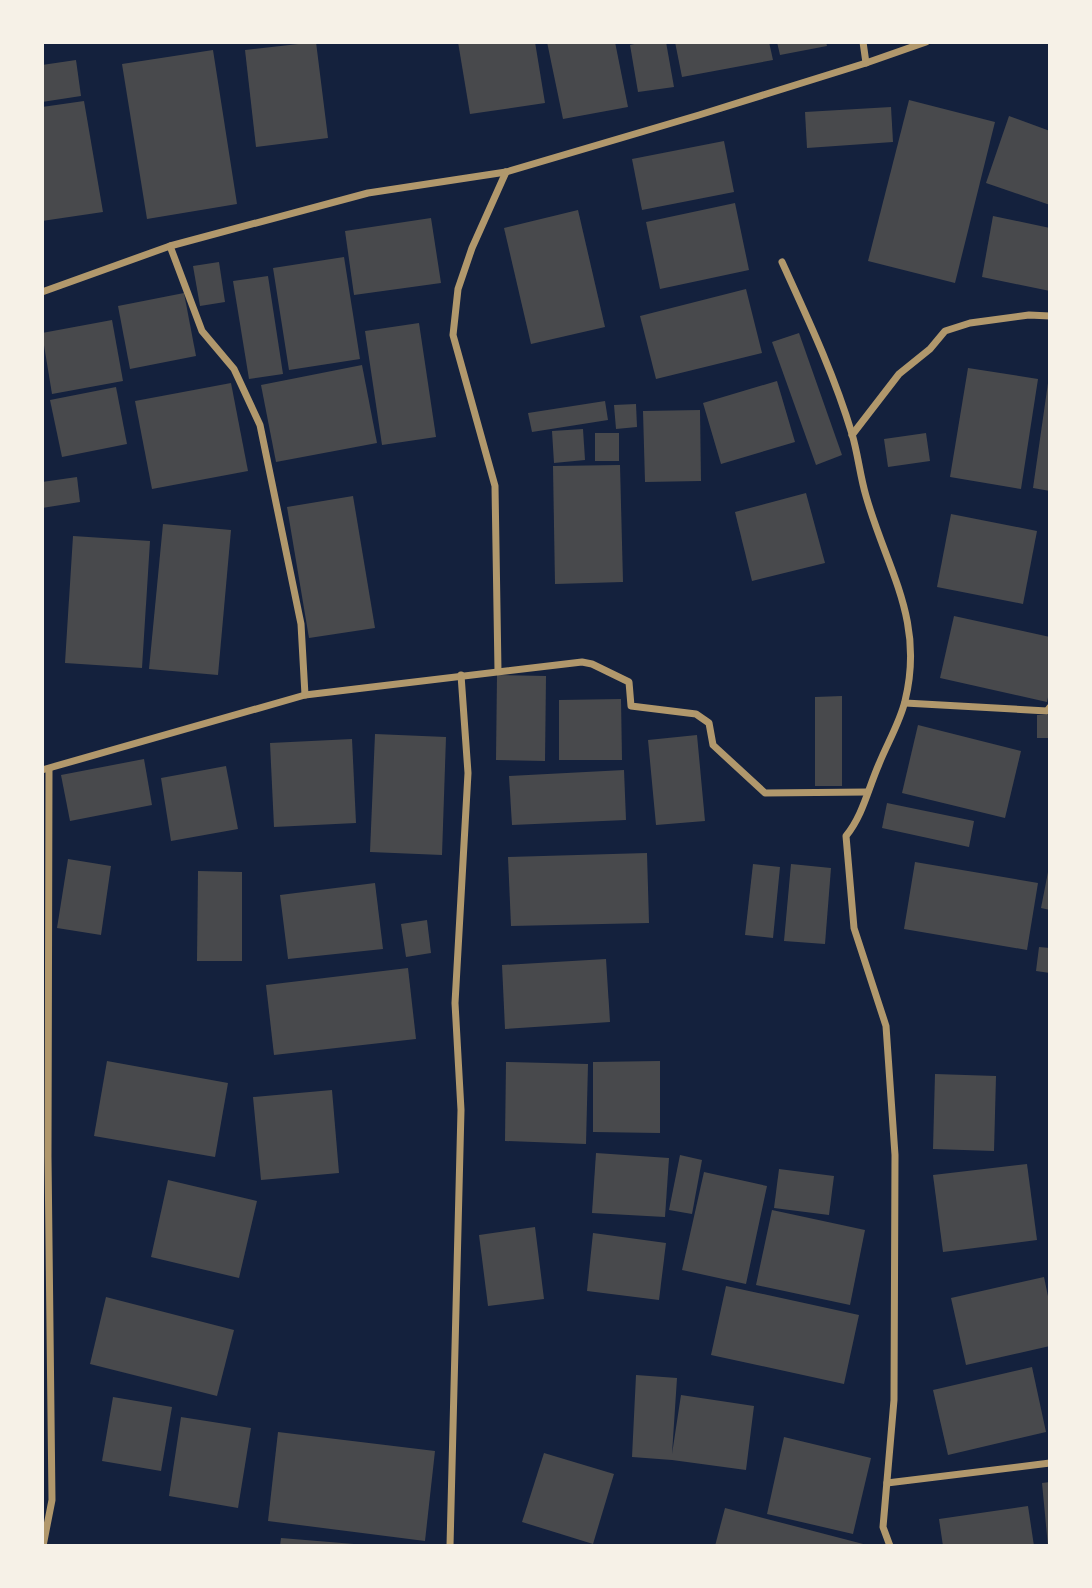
<svg xmlns="http://www.w3.org/2000/svg" width="1092" height="1588" font-family="'Asap Condensed',sans-serif">
<rect width="100%" height="100%" fill="#14213d"/>
<g fill="#48494c">
<polygon points="316,42 328,138 256,147 245,50"/>
<polygon points="458,42 535,42 545,103 470,114"/>
<polygon points="547,42 615,42 628,107 563,119"/>
<polygon points="643,42 666,42 674,87 638,92 630,45"/>
<polygon points="675,42 769,42 773,60 682,77"/>
<polygon points="777,42 826,42 827,46 780,55"/>
<polygon points="213,50 237,204 147,219 122,64"/>
<polygon points="76,60 81,96 42,102 42,65"/>
<polygon points="909,100 995,122 955,283 868,261"/>
<polygon points="84,101 103,212 42,221 42,107"/>
<polygon points="891,107 893,142 807,148 805,112"/>
<polygon points="1009,116 1050,131 1050,205 986,183"/>
<polygon points="724,141 734,192 642,210 632,159"/>
<polygon points="735,203 749,270 660,289 646,222"/>
<polygon points="578,210 605,327 531,344 504,228"/>
<polygon points="993,216 1050,228 1050,291 982,277"/>
<polygon points="431,218 441,283 354,295 345,231"/>
<polygon points="344,257 360,359 289,370 273,268"/>
<polygon points="219,262 225,302 200,306 193,266"/>
<polygon points="268,276 283,374 249,379 233,281"/>
<polygon points="746,289 762,353 656,379 640,316"/>
<polygon points="184,293 196,356 130,369 118,306"/>
<polygon points="112,320 123,381 52,394 42,333"/>
<polygon points="419,323 436,437 382,445 365,331"/>
<polygon points="799,333 842,455 816,465 772,342"/>
<polygon points="362,365 377,443 276,462 261,385"/>
<polygon points="968,368 1038,379 1021,489 950,477"/>
<polygon points="777,381 795,442 721,464 703,403"/>
<polygon points="231,383 248,471 152,489 135,401"/>
<polygon points="1048,383 1050,383 1050,491 1033,488"/>
<polygon points="116,387 127,444 62,457 50,400"/>
<polygon points="605,401 608,420 532,432 528,413"/>
<polygon points="636,404 637,427 616,429 614,405"/>
<polygon points="700,410 701,481 645,482 643,411"/>
<polygon points="583,429 585,460 554,463 552,431"/>
<rect x="595" y="433" width="24" height="28"/>
<polygon points="926,433 930,461 888,467 884,439"/>
<polygon points="620,465 623,582 555,584 553,466"/>
<polygon points="77,477 80,502 42,508 42,482"/>
<polygon points="806,493 825,563 752,581 735,512"/>
<polygon points="353,496 375,628 309,638 287,507"/>
<polygon points="951,514 1037,531 1023,604 937,587"/>
<polygon points="163,524 231,530 218,675 149,669"/>
<polygon points="73,536 150,541 142,668 65,663"/>
<polygon points="954,616 1050,637 1050,688 1047,702 940,678"/>
<polygon points="497,675 546,676 545,761 496,760"/>
<polygon points="842,696 842,786 815,786 815,697"/>
<polygon points="621,699 622,760 559,760 559,700"/>
<rect x="1037" y="715" width="13" height="23"/>
<polygon points="918,725 1021,751 1005,818 902,793"/>
<polygon points="375,734 446,737 442,855 370,852"/>
<polygon points="697,735 705,821 656,825 648,740"/>
<polygon points="352,739 356,823 274,827 270,743"/>
<polygon points="144,759 152,805 70,821 61,775"/>
<polygon points="226,766 238,829 171,841 161,778"/>
<polygon points="624,770 626,820 512,825 509,776"/>
<polygon points="887,803 974,821 969,847 882,828"/>
<polygon points="647,853 649,923 511,926 508,857"/>
<polygon points="68,859 111,866 101,935 57,928"/>
<polygon points="915,862 1038,883 1027,950 904,929"/>
<polygon points="753,864 780,867 773,938 745,935"/>
<polygon points="791,864 831,868 825,944 784,941"/>
<polygon points="1049,867 1050,867 1050,910 1041,908"/>
<polygon points="198,871 242,872 242,961 197,961"/>
<polygon points="375,883 383,949 288,959 280,895"/>
<polygon points="427,920 431,953 406,957 401,924"/>
<polygon points="1039,947 1050,948 1050,973 1036,971"/>
<polygon points="606,959 610,1022 505,1029 502,965"/>
<polygon points="408,968 416,1039 274,1055 266,985"/>
<polygon points="107,1061 228,1083 215,1157 94,1136"/>
<polygon points="660,1061 660,1133 593,1132 593,1062"/>
<polygon points="506,1062 588,1064 586,1144 505,1141"/>
<polygon points="935,1074 996,1076 994,1151 933,1149"/>
<polygon points="332,1090 339,1173 261,1180 253,1097"/>
<polygon points="596,1153 669,1158 665,1217 592,1213"/>
<polygon points="680,1155 702,1160 692,1214 669,1210"/>
<polygon points="1027,1164 1037,1240 943,1252 933,1175"/>
<polygon points="779,1169 834,1176 829,1215 774,1208"/>
<polygon points="704,1172 767,1186 746,1284 682,1270"/>
<polygon points="168,1180 257,1201 239,1278 151,1257"/>
<polygon points="772,1210 865,1230 850,1305 756,1285"/>
<polygon points="535,1227 544,1299 488,1306 479,1235"/>
<polygon points="593,1233 666,1243 659,1300 587,1291"/>
<polygon points="1044,1277 1050,1306 1050,1346 966,1365 951,1298"/>
<polygon points="726,1286 859,1315 844,1384 711,1355"/>
<polygon points="106,1297 234,1330 217,1396 90,1364"/>
<polygon points="1032,1367 1046,1432 948,1455 933,1390"/>
<polygon points="636,1375 677,1378 672,1454 681,1395 754,1406 746,1470 672,1460 632,1457"/>
<polygon points="113,1397 172,1407 161,1471 102,1461"/>
<polygon points="181,1417 251,1428 238,1508 169,1496"/>
<polygon points="278,1432 435,1451 425,1541 268,1521"/>
<polygon points="784,1437 871,1458 853,1534 767,1514"/>
<polygon points="544,1453 614,1474 593,1544 522,1522"/>
<polygon points="1050,1482 1050,1546 1048,1546 1042,1483"/>
<polygon points="1028,1506 1034,1546 943,1546 939,1519"/>
<polygon points="725,1508 867,1545 867,1546 715,1546"/>
<polygon points="281,1538 354,1544 354,1546 280,1546"/>
</g>
<g fill="none" stroke-linecap="round" stroke-linejoin="round">
<g stroke="#b1986c" stroke-width="7">
<polyline points="863,42 866,63"/>
<polyline points="170,246 202,331 234,369 260,425 301,624 305,695"/>
<path d="M782,262C808,319 834,374 852,434C858,454 860,476 866,496C887,570 925,620 905,701C900,722 887,744 879,764C868,789 863,815 846,836L854,928L886,1026L895,1155L894,1400L883,1527L890,1546"/>
<polyline points="42,292 170,246 368,193 506,172 699,115 866,63 926,42"/>
<polyline points="852,435 899,374 930,349 945,331 970,323 1029,315 1050,316"/>
<polyline points="498,671 495,486 453,335 458,289 472,248 506,172"/>
<polyline points="905,703 1047,711 1050,707"/>
<polyline points="42,770 305,695 582,662 592,664 629,682 631,706 696,714 709,723 713,745 765,793 867,792"/>
<polyline points="887,1483 1050,1463"/>
<polyline points="43,1546 52,1500 48,1157 49,770"/>
<polyline points="450,1546 461,1110 455,1003 468,773 461,675"/>
</g>
</g>
<rect width="1092" height="1588" fill="none" stroke="#f6f1e7" stroke-width="88"/>
</svg>
